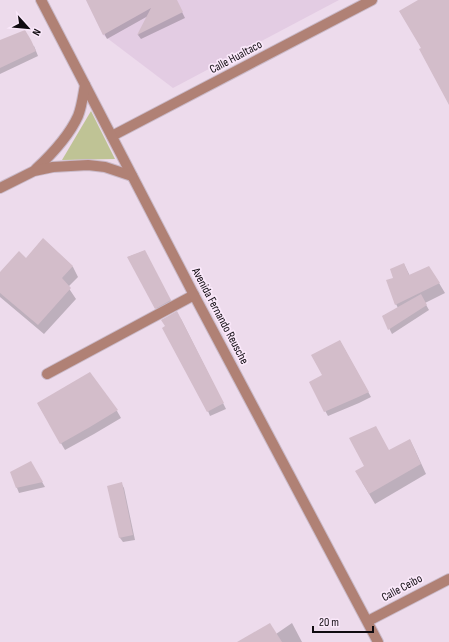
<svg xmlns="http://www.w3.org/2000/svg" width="449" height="642" viewBox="0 0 449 642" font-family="'Sofia Sans Condensed',sans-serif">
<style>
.built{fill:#e3cce3}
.green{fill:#bfc395}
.shadow{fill:#0003}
.building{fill:#d3bdca}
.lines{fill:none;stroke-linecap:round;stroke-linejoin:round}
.service-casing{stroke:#cabac9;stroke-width:12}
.minor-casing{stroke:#cabac9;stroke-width:12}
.tertiary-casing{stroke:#cabac9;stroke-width:12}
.service{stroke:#b08175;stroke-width:10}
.minor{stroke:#b08175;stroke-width:10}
.tertiary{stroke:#b08175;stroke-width:10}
.labels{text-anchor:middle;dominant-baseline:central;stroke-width:3.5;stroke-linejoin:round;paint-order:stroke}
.street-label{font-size:12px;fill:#100b10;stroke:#fae8fa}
</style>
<rect width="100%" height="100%" fill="#eddbec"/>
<polygon class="built" points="86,0 339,0 173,88 103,35"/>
<polygon class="green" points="91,111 115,159 62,160"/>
<g class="shadow">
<polygon points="87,0 176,0 185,18 141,39 138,35 148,16 107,39"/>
<polygon points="0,42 34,46 38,56 0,74"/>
<polygon points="43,239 73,267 78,277 68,287 76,299 44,334 0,297 0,274 26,259"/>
<polygon points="144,251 173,305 159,313 128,257"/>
<polygon points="404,264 410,276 439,283 445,293 425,303 429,310 392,334 383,316 398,308 396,304 394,278"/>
<polygon points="180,317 226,409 210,416 208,411"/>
<polygon points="340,341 371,397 359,403 328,416 310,383 324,375"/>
<polygon points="38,404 117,411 121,418 94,434 65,450"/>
<polygon points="410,440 415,450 426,474 375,504 362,482"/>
<polygon points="31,463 45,487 19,493 17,488 12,473"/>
<polygon points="121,483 124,488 135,540 123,542 120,538"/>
<polygon points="292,623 302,642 261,642 276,634"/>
</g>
<g class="building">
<polygon points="86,0 177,0 183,12 137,35 151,8 103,35"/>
<polygon points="418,0 449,0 449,105 419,49 421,48 399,11"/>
<polygon points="25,30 31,40 36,51 0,68 0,40"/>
<polygon points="43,238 73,266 62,278 71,288 38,325 0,293 0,272 19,251 26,258"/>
<polygon points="145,250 171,300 155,309 127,257"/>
<polygon points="404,263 409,275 429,266 440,283 395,305 386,280 393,278 390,269"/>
<polygon points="421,294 427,305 388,330 382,316"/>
<polygon points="177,311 224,403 207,412 162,328 165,326 161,320"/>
<polygon points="340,340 369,392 356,398 324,412 309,382 322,375 311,355"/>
<polygon points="90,372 118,410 90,427 60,444 37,403"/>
<polygon points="376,426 389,450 410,439 421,464 369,494 355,471 364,466 349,438"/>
<polygon points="31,461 43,482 16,488 10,472"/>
<polygon points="122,482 133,535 119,538 107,486"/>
<polygon points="270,623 282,642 237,642"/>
</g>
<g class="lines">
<g class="service-casing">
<polyline id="service" points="47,374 194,295"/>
</g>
<g class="minor-casing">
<g id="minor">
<polyline points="112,136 372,0"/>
<polyline points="368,621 449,579"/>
</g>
</g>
<g class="tertiary-casing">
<g id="tertiary">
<polyline points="41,0 194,295 378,642"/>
<path d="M36,169C52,154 69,136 78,116C82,106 83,95 85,85"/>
<polyline points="0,188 34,171 53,167 88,165 105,167 132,176"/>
</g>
</g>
<use href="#service" class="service"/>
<use href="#minor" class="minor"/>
<use href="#tertiary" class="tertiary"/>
</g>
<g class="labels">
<g class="street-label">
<text transform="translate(236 57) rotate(-28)">Calle Hualtaco</text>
<text transform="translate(220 316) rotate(62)">Avenida Fernando Reusche</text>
<text transform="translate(402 588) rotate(-28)">Calle Ceibo</text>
</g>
</g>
<g transform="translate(28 28) rotate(117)" stroke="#fae8fa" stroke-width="3" paint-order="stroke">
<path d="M0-3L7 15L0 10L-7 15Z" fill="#100b10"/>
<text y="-6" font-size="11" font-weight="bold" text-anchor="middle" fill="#100b10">N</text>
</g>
<path d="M313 626v6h60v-6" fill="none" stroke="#100b10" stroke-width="2"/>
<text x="319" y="626" font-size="12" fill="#100b10" stroke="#fae8fa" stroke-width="3" paint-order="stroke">20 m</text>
</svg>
